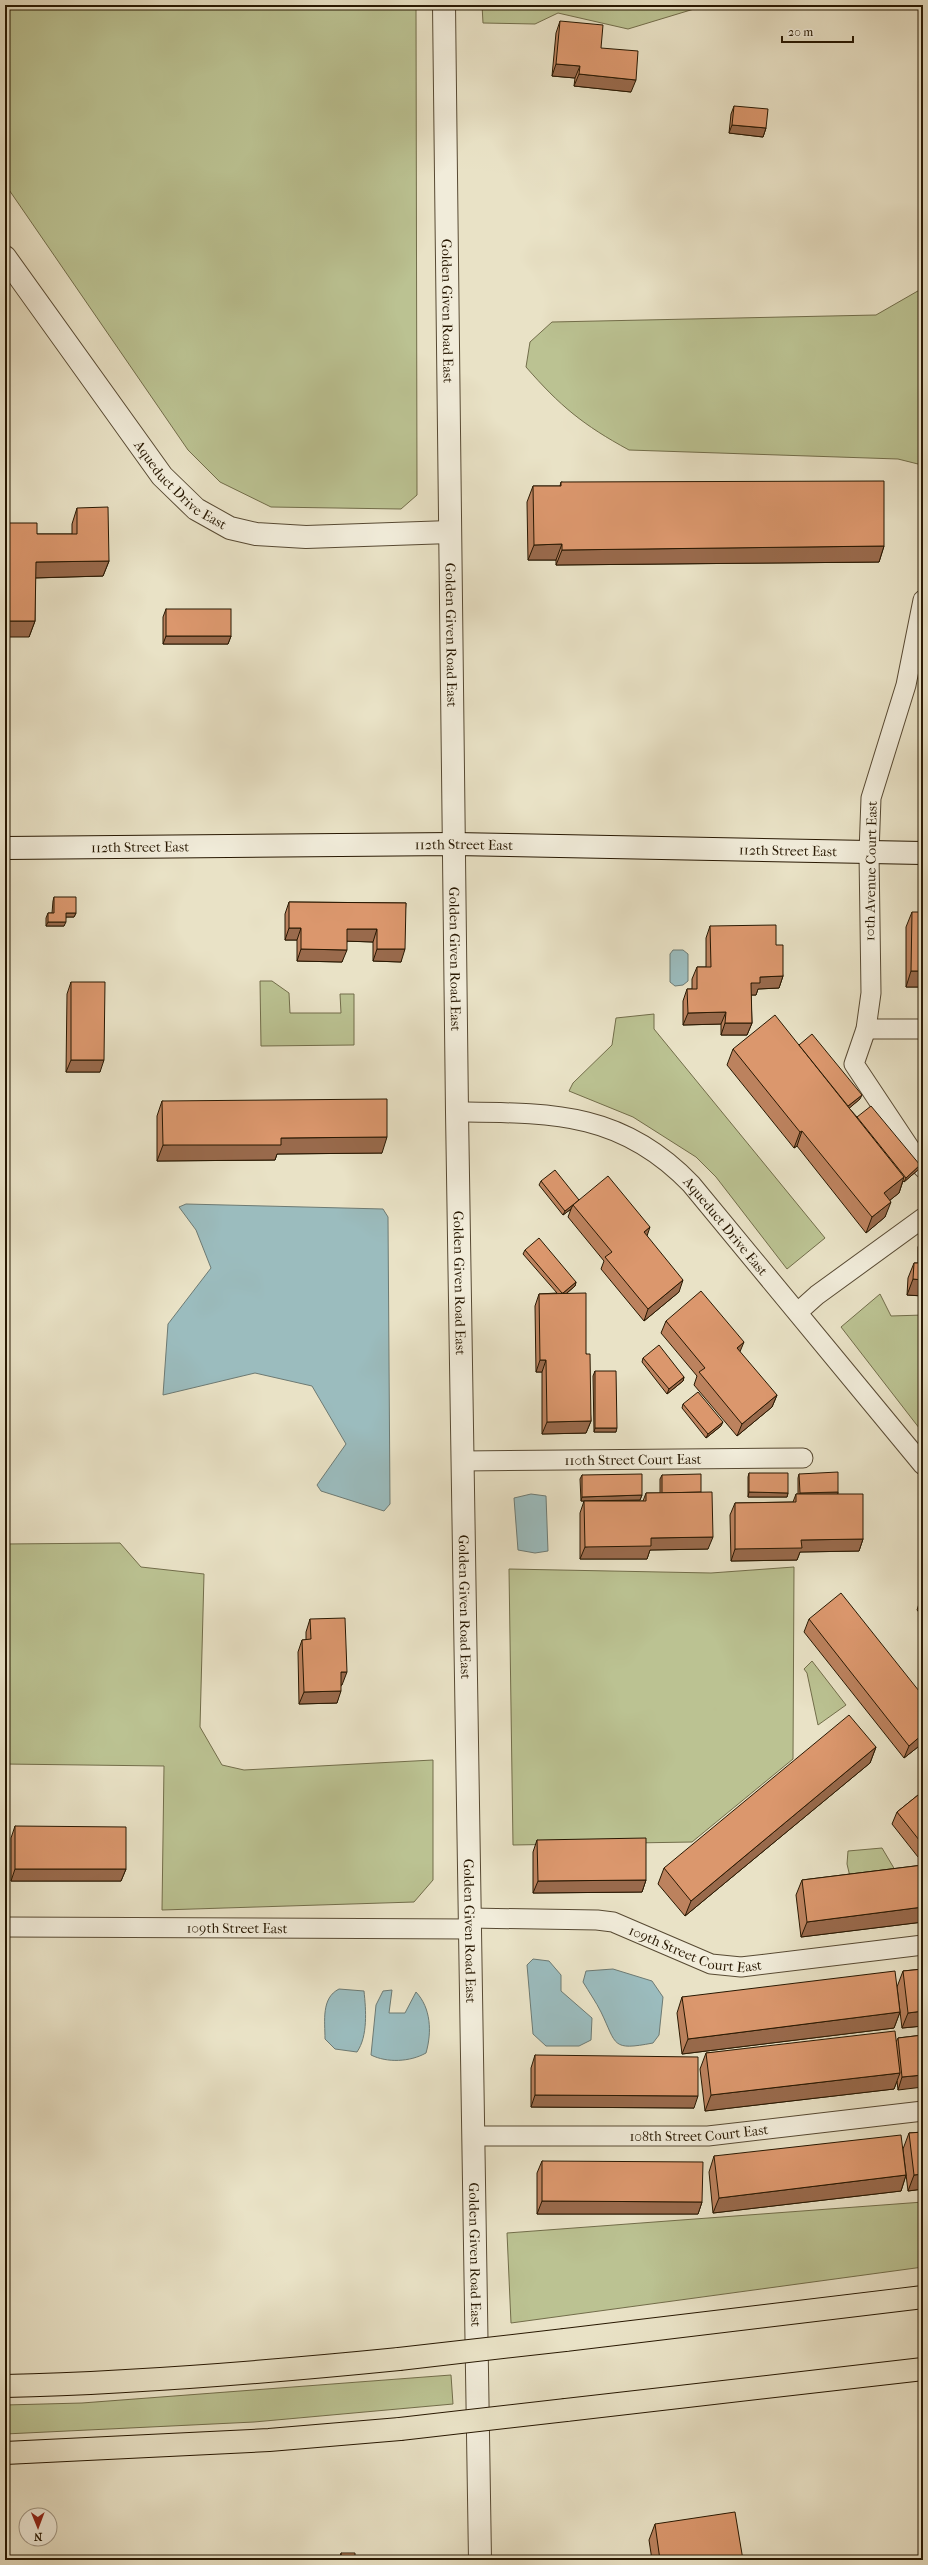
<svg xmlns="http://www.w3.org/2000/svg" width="928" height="2565" viewBox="0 0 928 2565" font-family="'IM FELL French Canon',serif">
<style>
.green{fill:#bbc292;stroke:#726d4a}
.water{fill:#9bbcbe;stroke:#6d7a73}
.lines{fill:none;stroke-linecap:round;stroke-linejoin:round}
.minor-casing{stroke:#584a33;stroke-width:21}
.tertiary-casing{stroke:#584a33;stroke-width:24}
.secondary-casing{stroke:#281802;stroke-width:24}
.motorway-casing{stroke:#281802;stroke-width:24}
.minor{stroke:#f1ecda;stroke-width:19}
.tertiary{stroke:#f1ecda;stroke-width:22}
.secondary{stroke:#f1ecda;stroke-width:22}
.motorway{stroke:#e9e2c6;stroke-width:22}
.motorway-bridge-casing{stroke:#281802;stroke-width:24;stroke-linecap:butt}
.motorway-bridge{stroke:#e9e2c6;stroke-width:22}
.wall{fill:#bc825e;stroke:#281802}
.shaded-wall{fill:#996a4c;stroke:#281802}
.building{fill:#db976d;stroke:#281802}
.labels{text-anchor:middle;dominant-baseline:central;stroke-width:3.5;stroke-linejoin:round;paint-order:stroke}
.street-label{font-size:14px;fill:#281802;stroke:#f1ecda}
</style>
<rect width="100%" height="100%" fill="#e9e2c6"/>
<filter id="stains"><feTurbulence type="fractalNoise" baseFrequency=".005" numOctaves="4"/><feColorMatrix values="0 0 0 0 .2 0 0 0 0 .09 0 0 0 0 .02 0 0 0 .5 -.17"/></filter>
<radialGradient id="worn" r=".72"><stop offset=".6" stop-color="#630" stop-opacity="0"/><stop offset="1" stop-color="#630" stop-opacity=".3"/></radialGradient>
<g class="green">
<polygon points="5,5 416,5 417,495 401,509 271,507 220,482 188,450 5,184"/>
<polygon points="482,5 696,5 694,9 628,29 558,13 535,24 483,23"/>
<path d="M923,288L922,465L898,459L629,450C583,425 560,406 526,367L530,342L552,322L876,315Z"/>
<polygon points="260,981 272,981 289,993 290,1013 341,1013 340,994 354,994 354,1045 261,1046"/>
<polygon points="654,1014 654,1029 825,1238 787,1269 716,1177 696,1157 633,1117 569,1091 573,1083 612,1045 616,1018"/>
<polygon points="880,1294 891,1316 923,1315 923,1433 841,1327"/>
<polygon points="120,1543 141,1567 204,1574 200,1727 222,1765 244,1770 433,1760 433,1880 414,1902 162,1910 164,1766 5,1764 5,1544"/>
<polygon points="794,1567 793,1759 692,1842 513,1845 509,1569 711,1573"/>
<polygon points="812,1661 846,1705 818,1725 807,1673 804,1669"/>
<polygon points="882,1848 898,1875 851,1881 847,1864 848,1851"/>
<polygon points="923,2202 923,2267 511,2323 507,2233"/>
<polygon points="451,2375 453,2404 254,2422 5,2434 5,2405 82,2403"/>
</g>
<g class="water">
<polygon points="673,950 683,950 688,954 688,981 683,985 675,986 670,982 670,954"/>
<polygon points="186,1204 383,1209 388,1217 390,1504 384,1511 321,1491 317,1485 346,1444 312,1386 255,1373 163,1395 168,1324 211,1268 196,1230 179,1207"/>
<polygon points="531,1494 546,1496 548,1551 535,1553 518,1550 514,1498"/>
<polygon points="533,1959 549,1961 561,1975 561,1991 592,2018 591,2040 579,2046 546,2046 533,2034 527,1965"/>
<path d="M613,1969L652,1981L663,1997L659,2035L653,2043C611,2051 617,2045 601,2012C596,2002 589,1992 583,1982L586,1971Z"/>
<path d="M339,1989L364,1991C366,2010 368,2036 357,2052L335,2049L325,2039C325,2021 321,1998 339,1989Z"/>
<path d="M392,1990L389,2013H405L416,1992C431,2008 432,2032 426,2053C410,2062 387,2063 371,2055L376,2005L383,1991Z"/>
</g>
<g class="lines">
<g class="minor-casing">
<g id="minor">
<polyline points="923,600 906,685 871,798 869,853 871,993 866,1029 854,1064 923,1168"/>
<polyline points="866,1029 923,1029"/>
<path id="s1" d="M457,1112C551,1113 621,1111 691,1184L923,1465"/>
<polyline points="798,1312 817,1295 923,1218"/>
<path id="s2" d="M462,1461L803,1458"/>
<path id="s3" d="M470,1918L597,1920L613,1922L711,1964L741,1967L923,1945"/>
<path id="s4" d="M5,1927L470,1929"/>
<path id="s5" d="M473,2136H708L923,2111"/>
</g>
</g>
<g class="tertiary-casing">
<g id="tertiary">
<path id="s6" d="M444,5L457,1112L480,2560"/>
<path id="s7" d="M5,257L162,476L196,509L230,528L256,534L306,537L450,532"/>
</g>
</g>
<g class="secondary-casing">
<g id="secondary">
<path id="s8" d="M5,848L454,844L923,853"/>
</g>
</g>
<g class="motorway-casing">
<g id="motorway">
<polyline points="565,2340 923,2297"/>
<path d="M5,2386C137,2383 268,2372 399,2359"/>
<polyline points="566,2410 923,2369"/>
<polyline points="5,2453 269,2440 400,2429"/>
</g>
</g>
<use href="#minor" class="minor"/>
<use href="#tertiary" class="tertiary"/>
<use href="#secondary" class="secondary"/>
<use href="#motorway" class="motorway"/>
<g class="motorway-bridge-casing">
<g id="motorway-bridge">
<polyline points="399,2359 565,2340"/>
<polyline points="400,2429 566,2410"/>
</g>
</g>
<use href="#motorway-bridge" class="motorway-bridge"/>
</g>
<g class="wall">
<polygon points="560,21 631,92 574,86 575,78 552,76 556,33"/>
<polygon points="734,106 766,128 763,137 729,133 731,114"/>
<polygon points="561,482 884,546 879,562 556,565 556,560 528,560 527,502 533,486 560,486"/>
<polygon points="77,508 109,561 103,576 35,578 35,621 29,637 37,534 72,534 72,524"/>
<polygon points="166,609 231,636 228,644 163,644 163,617"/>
<polygon points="54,897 76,913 74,917 66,917 64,926 46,926 46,918 48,913 52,913 53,901"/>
<polygon points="289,902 406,903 401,962 373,961 373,942 347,941 342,962 297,961 297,940 285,940 285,914"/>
<polygon points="912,912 923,987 906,987 906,927"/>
<polygon points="710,926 776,945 783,976 779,988 758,989 756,995 751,995 752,1023 747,1035 721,1035 721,1024 683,1025 683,1001 687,989 692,989 692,979 697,967 706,967 706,938"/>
<polygon points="71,982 100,1072 66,1072 67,994"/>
<polygon points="733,1049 860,1099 849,1108 857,1117 919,1169 904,1182 903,1181 899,1193 890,1200 885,1217 866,1233 797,1146 794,1148 727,1065"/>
<polygon points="162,1101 382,1153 277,1154 275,1160 157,1161 157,1116"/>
<polygon points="541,1181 579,1200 647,1236 679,1292 644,1321 601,1269 604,1261 568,1217 571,1209 563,1215 539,1185"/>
<polygon points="923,1235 923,1296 907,1295 908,1278 914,1263 918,1263 918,1247"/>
<polygon points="525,1250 576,1282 575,1286 567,1293 586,1354 591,1421 586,1433 542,1434 542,1372 536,1372 535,1306 539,1294 557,1293 523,1254"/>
<polygon points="666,1321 777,1395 772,1407 737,1436 694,1385 697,1376 661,1333"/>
<polygon points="643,1358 684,1377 683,1381 667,1394 642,1362"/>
<polygon points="595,1371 616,1432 594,1432 593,1376"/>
<polygon points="683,1404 721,1426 706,1438 682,1408"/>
<polygon points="749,1473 788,1493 787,1497 748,1497 748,1477"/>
<polygon points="799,1474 838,1492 838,1494 863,1539 859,1551 800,1552 797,1560 731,1561 730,1515 735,1503 793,1502 796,1494 798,1494 798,1478"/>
<polygon points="582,1475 642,1495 640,1500 581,1501 580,1479"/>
<polygon points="662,1475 701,1492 708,1549 650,1550 647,1559 580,1559 580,1513 584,1501 643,1501 646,1493 660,1493 660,1479"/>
<polygon points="922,1594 923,1594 923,1617 917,1610"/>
<polygon points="310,1619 342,1685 341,1685 337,1703 299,1704 298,1652 302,1640 306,1640 306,1632"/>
<polygon points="809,1619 923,1696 923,1743 904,1758 804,1632"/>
<polygon points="876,1747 870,1763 685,1916 658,1884 664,1868"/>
<polygon points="923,1791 923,1853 918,1857 892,1824 897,1812"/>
<polygon points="15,1826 126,1869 121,1881 11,1881 11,1838"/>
<polygon points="537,1840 646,1880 642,1892 533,1893 533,1852"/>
<polygon points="923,1865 923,1922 801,1937 796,1895 802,1880"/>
<polygon points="923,1969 923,2026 902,2028 897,1987 903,1971"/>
<polygon points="682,1997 900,2012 894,2028 682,2054 677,2013"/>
<polygon points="923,2035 898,2090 897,2081 894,2089 705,2111 700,2069 706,2053 896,2042 898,2038"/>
<polygon points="535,2055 694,2108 531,2107 531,2068"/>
<polygon points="923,2132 923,2189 908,2191 903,2149 909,2133"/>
<polygon points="714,2156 906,2175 901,2191 713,2213 709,2172"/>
<polygon points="542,2161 702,2202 698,2214 537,2214 537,2173"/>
<polygon points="655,2524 743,2560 652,2560 649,2540"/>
<polygon points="341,2553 355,2560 339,2560"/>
</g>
<g class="shaded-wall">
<polygon points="556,64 580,66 575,78 552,76"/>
<polygon points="579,74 636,80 631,92 574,86"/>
<polygon points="732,125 766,128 763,137 729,133"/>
<polygon points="562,544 556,560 528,560 534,545"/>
<polygon points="884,546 879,562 556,565 562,550"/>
<polygon points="109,561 103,576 30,578 36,562"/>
<polygon points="5,621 35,621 29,637 5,637"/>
<polygon points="166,636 231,636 228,644 163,644"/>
<polygon points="66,913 76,913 74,917 64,917"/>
<polygon points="48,922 66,922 64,926 46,926"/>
<polygon points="289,928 301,928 297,940 285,940"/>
<polygon points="347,929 377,929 373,942 342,941"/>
<polygon points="301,949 347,950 342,962 297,961"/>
<polygon points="377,949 405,949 401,962 373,961"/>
<polygon points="911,971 923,971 923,987 906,987"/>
<polygon points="783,976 779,988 758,989 756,995 747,995 751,983 760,977"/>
<polygon points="726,1012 721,1024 683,1025 688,1013"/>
<polygon points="725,1023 752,1023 747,1035 721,1035"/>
<polygon points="71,1060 104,1060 100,1072 66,1072"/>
<polygon points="862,1095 860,1099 846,1111 847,1107"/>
<polygon points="802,1131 797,1146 794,1148 800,1132"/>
<polygon points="387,1137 382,1153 277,1154 275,1160 157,1161 163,1145 281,1138"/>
<polygon points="920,1165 919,1169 904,1182 906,1178"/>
<polygon points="904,1177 899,1193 879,1209 884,1193"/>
<polygon points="579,1200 573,1205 571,1209 563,1215 565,1211"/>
<polygon points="891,1202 885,1217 866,1233 872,1217"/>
<polygon points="650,1227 646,1239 644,1232"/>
<polygon points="913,1279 923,1280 923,1296 907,1295"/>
<polygon points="683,1280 679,1292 644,1321 648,1309"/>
<polygon points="576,1282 575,1286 561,1298 562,1294"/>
<polygon points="744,1342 739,1354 737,1348"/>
<polygon points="540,1360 546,1360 542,1372 536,1372"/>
<polygon points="684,1377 683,1381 667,1394 669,1389"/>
<polygon points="777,1395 772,1407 737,1436 742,1424"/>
<polygon points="591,1421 586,1433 542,1434 547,1422"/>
<polygon points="723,1422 721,1426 706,1438 708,1434"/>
<polygon points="595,1428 617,1428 616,1432 594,1432"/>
<polygon points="749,1492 788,1493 787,1497 748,1497"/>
<polygon points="838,1492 837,1496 798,1497 800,1493"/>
<polygon points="642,1495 640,1500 581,1501 582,1497"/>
<polygon points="713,1537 708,1549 650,1550 647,1559 580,1559 585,1547 651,1538"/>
<polygon points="863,1539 859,1551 800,1552 797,1560 731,1561 735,1549 801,1540"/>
<polygon points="341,1672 347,1672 342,1685 336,1685"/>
<polygon points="341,1691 337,1703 299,1704 304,1692"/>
<polygon points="923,1734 923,1743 904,1758 909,1746"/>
<polygon points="876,1747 870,1763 685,1916 691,1901"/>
<polygon points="923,1844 923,1853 918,1857"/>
<polygon points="15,1869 126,1869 121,1881 11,1881"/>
<polygon points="646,1880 642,1892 533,1893 538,1881"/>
<polygon points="923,1907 923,1922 801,1937 807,1922"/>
<polygon points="923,2011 923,2026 902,2028 908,2013"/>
<polygon points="900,2012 894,2028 682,2054 688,2039"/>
<polygon points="900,2073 894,2089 705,2111 711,2095"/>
<polygon points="923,2075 923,2087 898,2090 902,2077"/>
<polygon points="535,2095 698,2096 694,2108 531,2107"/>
<polygon points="923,2174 923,2189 908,2191 914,2175"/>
<polygon points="906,2175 901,2191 713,2213 719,2198"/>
<polygon points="542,2201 702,2202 698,2214 537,2214"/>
</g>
<g class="building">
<polygon points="560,21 603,25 601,48 638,51 636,80 579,74 580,66 556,64"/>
<polygon points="734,106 768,109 766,128 732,125"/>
<polygon points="884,481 884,546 562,550 562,544 534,545 533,486 561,486 561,482"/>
<polygon points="108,507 109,561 36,562 35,621 5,621 5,523 37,523 37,534 77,534 77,508"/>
<rect x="166" y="609" width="65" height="27"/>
<polygon points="54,897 76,897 76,913 66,913 66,922 48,922 48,913 54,913"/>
<polygon points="289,902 406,903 405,949 377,949 377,929 347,929 347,950 301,949 301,928 289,928"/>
<polygon points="912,912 923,912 923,971 911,971"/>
<polygon points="776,925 776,945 783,945 783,976 760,977 760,983 751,983 752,1023 725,1023 726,1012 688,1013 687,989 697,989 697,967 711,967 710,926"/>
<polygon points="71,982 105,982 104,1060 71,1060"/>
<polygon points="775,1015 904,1177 884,1193 891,1202 872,1217 802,1131 800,1132 733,1049"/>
<polygon points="812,1034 862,1095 848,1106 799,1045"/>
<polygon points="387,1099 387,1137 281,1138 281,1145 163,1145 162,1101"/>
<polygon points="871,1106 920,1165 906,1178 857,1117"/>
<polygon points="555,1170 579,1200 565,1211 541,1181"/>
<polygon points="608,1176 650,1227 644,1232 683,1280 648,1309 605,1257 612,1252 573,1205"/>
<polygon points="539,1238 576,1282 563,1293 562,1293 525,1250"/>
<polygon points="923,1251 923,1280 913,1279 914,1263 922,1263"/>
<polygon points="701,1291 744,1342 737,1348 777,1395 742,1424 699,1372 705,1368 666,1321"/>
<polygon points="586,1293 586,1354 590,1354 591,1421 547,1422 546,1360 540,1360 539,1294"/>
<polygon points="659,1345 684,1377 669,1389 643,1358"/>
<polygon points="595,1371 616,1371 617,1428 595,1428"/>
<polygon points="698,1392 723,1422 708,1434 683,1404"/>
<polygon points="838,1472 838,1492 800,1493 799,1474"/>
<polygon points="749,1473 788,1473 788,1493 749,1492"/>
<polygon points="642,1474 642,1495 582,1497 582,1475"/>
<polygon points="701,1474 701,1492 662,1493 662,1475"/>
<polygon points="712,1492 713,1537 651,1538 651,1546 585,1547 584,1501 646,1501 646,1493"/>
<polygon points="796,1494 863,1494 863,1539 801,1540 802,1548 735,1549 735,1503 796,1502"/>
<polygon points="841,1593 923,1696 923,1734 909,1746 809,1619"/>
<polygon points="345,1618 347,1672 341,1672 341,1691 304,1692 302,1640 311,1639 310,1619"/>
<polygon points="849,1715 876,1747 691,1901 664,1868"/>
<polygon points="923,1791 923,1845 897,1812"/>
<polygon points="15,1826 126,1827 126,1869 15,1869"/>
<polygon points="646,1838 646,1880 538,1881 537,1840"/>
<polygon points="923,1865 923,1907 807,1922 802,1880"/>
<polygon points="923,1969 923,2011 908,2013 903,1971"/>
<polygon points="895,1971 900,2012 688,2039 682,1997"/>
<polygon points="895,2031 900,2073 711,2095 706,2053"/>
<polygon points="923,2035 923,2075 902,2077 898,2038"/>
<polygon points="535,2055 698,2057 698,2096 535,2095"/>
<polygon points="923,2132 923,2174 914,2175 909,2133"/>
<polygon points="901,2135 906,2175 719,2198 714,2156"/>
<polygon points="542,2161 703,2162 702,2202 542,2201"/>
<polygon points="735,2512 743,2560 660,2560 655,2524"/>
<polygon points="341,2553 355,2553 355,2560 342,2560"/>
</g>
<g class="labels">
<g class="street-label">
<text stroke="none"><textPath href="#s6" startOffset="306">Golden Given Road East</textPath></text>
<text stroke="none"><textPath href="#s7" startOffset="289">Aqueduct Drive East</textPath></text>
<text stroke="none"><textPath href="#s6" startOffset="630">Golden Given Road East</textPath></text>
<text stroke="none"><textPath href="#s8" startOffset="459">112th Street East</textPath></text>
<text stroke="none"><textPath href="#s8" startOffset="135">112th Street East</textPath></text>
<text stroke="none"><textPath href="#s8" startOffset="783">112th Street East</textPath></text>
<text transform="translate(871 871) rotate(-89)">10th Avenue Court East</text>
<text stroke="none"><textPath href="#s6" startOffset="954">Golden Given Road East</textPath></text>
<text stroke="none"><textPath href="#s1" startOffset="308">Aqueduct Drive East</textPath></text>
<text stroke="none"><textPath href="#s6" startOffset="1278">Golden Given Road East</textPath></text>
<text stroke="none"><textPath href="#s2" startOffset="171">110th Street Court East</textPath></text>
<text stroke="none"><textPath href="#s6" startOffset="1602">Golden Given Road East</textPath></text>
<text stroke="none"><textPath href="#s4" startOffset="232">109th Street East</textPath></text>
<text stroke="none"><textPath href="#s6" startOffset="1926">Golden Given Road East</textPath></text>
<text stroke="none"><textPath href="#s3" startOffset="231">109th Street Court East</textPath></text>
<text stroke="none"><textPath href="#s5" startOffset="226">108th Street Court East</textPath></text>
<text stroke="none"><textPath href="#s6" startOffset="2250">Golden Given Road East</textPath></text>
</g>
</g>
<rect width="928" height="2565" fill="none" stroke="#e9e2c6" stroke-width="20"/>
<rect x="6" y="6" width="916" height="2553" fill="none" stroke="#281802" stroke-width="2"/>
<rect x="10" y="10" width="908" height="2545" fill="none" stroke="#281802"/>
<g transform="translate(38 2527) rotate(179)"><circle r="19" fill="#f1ecda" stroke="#a19784"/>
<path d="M0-3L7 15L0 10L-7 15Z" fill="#8f2418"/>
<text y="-6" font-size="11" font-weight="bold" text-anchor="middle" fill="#281802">N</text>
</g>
<path d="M782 36v6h71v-6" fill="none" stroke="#281802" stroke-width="2"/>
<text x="788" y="36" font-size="12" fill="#281802" stroke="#f1ecda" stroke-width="3" paint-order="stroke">20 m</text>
<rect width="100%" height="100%" filter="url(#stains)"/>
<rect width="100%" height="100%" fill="url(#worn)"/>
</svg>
